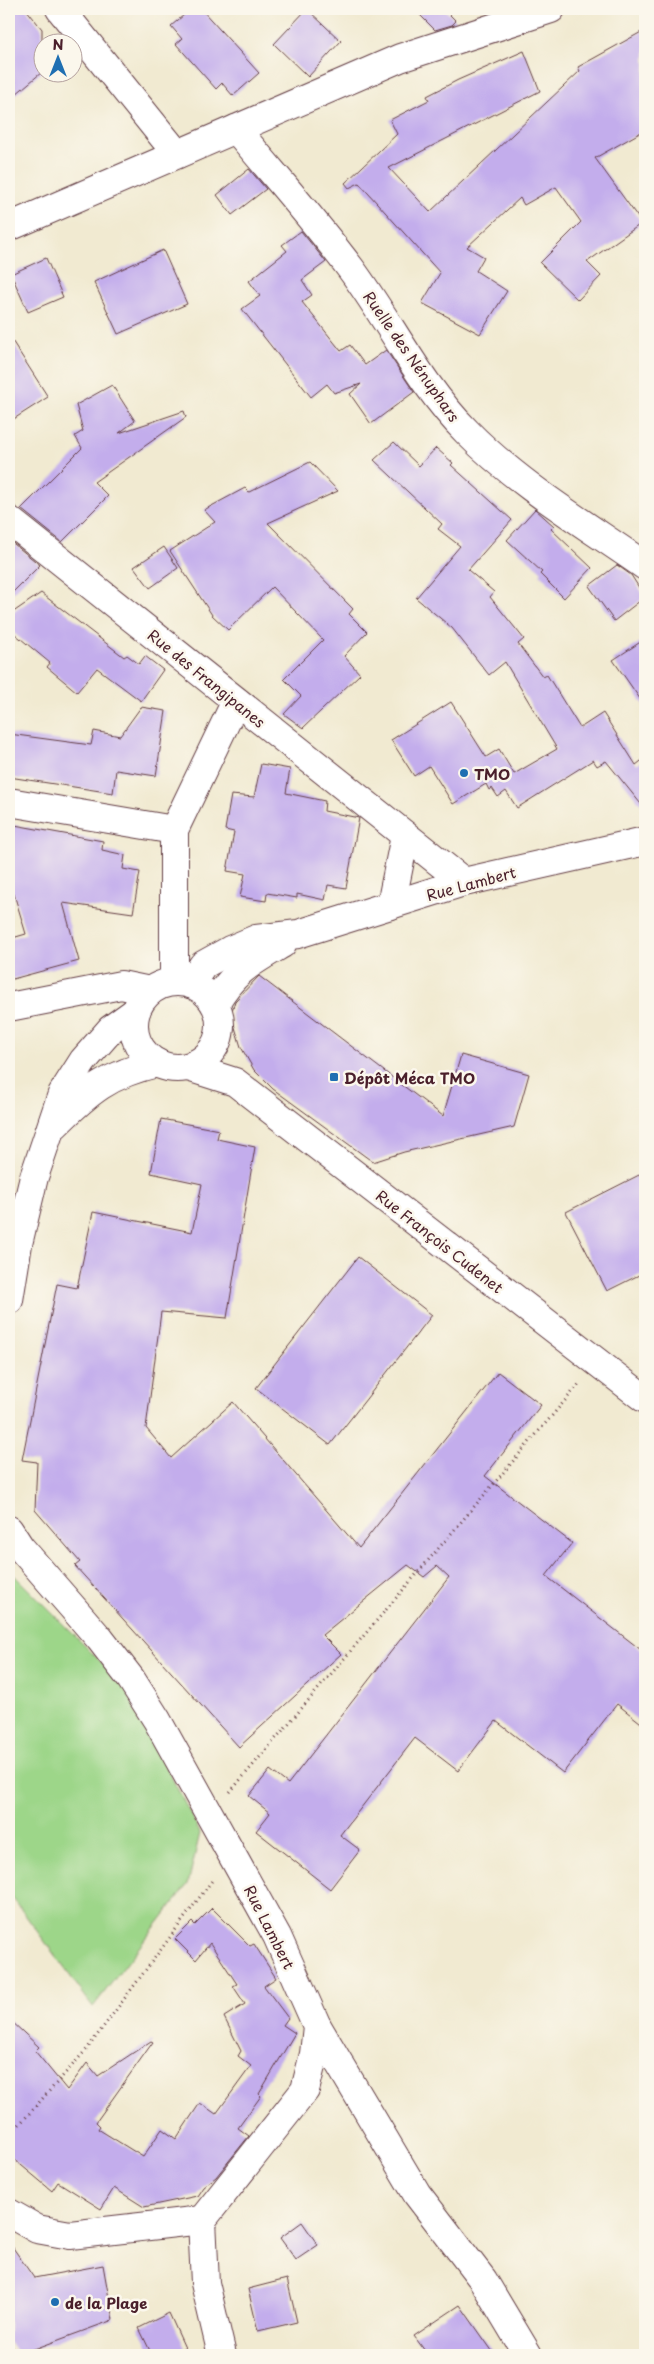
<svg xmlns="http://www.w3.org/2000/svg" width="654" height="2364" viewBox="0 0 654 2364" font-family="'Playpen Sans',sans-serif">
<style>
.green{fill:#9dd689;stroke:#747a5a}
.building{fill:#c3adec}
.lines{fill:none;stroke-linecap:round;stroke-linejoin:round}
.minor-casing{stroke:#633d44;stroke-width:30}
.path{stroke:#633d44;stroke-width:3;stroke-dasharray:1 4;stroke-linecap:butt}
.minor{stroke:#fff;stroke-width:28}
.poi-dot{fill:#1f6fb2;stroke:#fbf7ec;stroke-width:2}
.labels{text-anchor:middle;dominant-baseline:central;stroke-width:5;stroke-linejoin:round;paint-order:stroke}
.street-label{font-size:15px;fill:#4a1f2b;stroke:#fbf7ec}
.poi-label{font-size:15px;font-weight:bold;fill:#4a1f2b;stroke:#fbf7ec;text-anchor:start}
</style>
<rect width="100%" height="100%" fill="#fbf7ec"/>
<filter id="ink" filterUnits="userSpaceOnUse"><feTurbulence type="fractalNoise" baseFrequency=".02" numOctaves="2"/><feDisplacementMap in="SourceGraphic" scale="10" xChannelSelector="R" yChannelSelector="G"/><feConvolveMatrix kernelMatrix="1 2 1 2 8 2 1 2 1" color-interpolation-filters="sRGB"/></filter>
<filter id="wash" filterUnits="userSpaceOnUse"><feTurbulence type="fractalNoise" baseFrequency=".0096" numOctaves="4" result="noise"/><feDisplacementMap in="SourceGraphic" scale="20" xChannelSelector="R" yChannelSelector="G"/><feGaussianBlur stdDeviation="1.12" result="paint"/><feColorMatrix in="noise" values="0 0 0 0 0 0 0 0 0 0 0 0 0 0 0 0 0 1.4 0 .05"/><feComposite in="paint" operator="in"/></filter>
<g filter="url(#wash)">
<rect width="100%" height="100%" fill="#f1ead1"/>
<polygon class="green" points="9,1570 125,1686 200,1833 188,1884 93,2007 9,1893"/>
<g id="blocks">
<g class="building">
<polygon points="9,9 26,9 42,29 42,72 9,100"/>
<polygon points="191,9 201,9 259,73 233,96 222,83 216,89 176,44 182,39 171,26"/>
<polygon points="307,9 341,41 308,77 274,44"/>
<polygon points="414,9 444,9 456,21 452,25 435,30"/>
<polygon points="645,30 645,130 595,158 642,223 587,262 601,276 578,300 540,263 581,222 556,187 524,205 520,198 467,247 484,257 476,271 507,291 480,334 422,303 440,273 359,183 349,188 345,183 397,134 390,120 429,100 427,96 458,80 524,51 540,91 389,168 430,212 580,71 578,67"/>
<polygon points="249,169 266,189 232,215 217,195"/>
<polygon points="301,231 326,262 302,280 312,295 302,302 341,351 350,345 365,365 386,350 414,392 371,424 350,394 361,384 334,393 327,384 311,397 242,309 260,296 249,281 287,251 282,245"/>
<polygon points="163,250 187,304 118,334 94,282"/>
<polygon points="46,258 63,297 28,312 11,274"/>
<polygon points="9,336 48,397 9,422"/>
<polygon points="112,385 135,421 119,433 184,411 186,417 94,482 108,496 62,542 21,509 82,448 75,436 83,431 76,405"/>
<polygon points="394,442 419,466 436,448 453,463 451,465 512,520 468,570 494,592 490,597 524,639 518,644 543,677 547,675 580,728 603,713 636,765 645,758 645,809 606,761 597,766 593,760 517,808 506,791 498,797 492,788 489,790 486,784 453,804 429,766 414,776 391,740 451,702 486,757 499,749 514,774 557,749 505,662 489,675 452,628 416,598 460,546 438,529 442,524 374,460"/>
<polygon points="310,462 338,491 268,523 353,609 349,614 367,632 344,656 360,674 303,728 284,714 301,696 284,679 323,640 272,587 228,630 212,615 170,551 215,522 204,510 245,488 249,492"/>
<polygon points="535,509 554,526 551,529 592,568 564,598 540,574 542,572 507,540"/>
<polygon points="9,540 40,565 9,596"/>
<polygon points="164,547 178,568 150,588 134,567"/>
<polygon points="617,565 631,575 645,597 614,621 589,586"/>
<polygon points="41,593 124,657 127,655 139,664 145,656 163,670 141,701 97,668 77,692 47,667 50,663 9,629 9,615"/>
<polygon points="645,639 645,706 613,660"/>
<polygon points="141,707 166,711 156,776 116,770 113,793 9,777 9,734 91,745 94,731 120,736"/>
<polygon points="261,764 290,769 286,793 325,801 324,811 359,818 346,888 328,885 325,900 297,894 297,898 267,893 266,901 240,897 245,874 227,871 234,832 225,830 231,795 254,797"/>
<polygon points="9,824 103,841 102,850 125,855 123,869 140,872 133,913 63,903 79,961 9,980 9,939 26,934 14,894 9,893"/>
<polygon points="259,976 443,1116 461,1055 529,1074 514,1127 404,1152 373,1162 273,1089 254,1070 241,1047 231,1014 235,1001"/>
<polygon points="161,1119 219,1130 217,1139 255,1147 227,1318 161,1312 146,1428 171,1458 233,1402 359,1548 498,1372 541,1405 485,1476 572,1543 546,1576 645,1653 645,1726 617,1704 563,1773 496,1721 458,1771 415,1738 340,1835 360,1850 330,1889 256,1831 270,1813 249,1796 270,1770 288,1784 449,1577 437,1566 424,1577 408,1565 322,1635 341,1654 239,1747 75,1566 80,1562 35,1510 37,1462 22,1460 57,1284 77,1288 93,1212 192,1232 202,1184 151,1173"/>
<polygon points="645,1172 645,1272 607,1291 566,1212"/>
<polygon points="358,1257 432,1315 330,1445 256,1388"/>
<polygon points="212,1908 250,1946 254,1944 276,1978 264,1986 288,2018 283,2025 295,2033 259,2094 261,2096 238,2128 249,2136 216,2177 203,2187 197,2196 144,2207 114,2188 101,2209 58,2182 52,2191 9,2155 9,2019 39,2047 35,2051 67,2090 87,2063 98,2076 151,2041 153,2042 96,2122 100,2126 98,2129 143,2157 162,2129 176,2139 200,2103 216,2114 251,2066 238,2056 241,2051 224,2017 245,2004 233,1986 237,1984 210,1943 196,1960 175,1939 192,1922 195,1925"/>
<polygon points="302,2222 318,2245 296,2260 280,2238"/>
<polygon points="9,2242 34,2278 103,2265 113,2320 18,2355 9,2342"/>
<polygon points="287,2279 297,2322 258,2331 248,2289"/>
<polygon points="460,2305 495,2355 428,2355 414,2336"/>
<polygon points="169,2313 185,2348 169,2355 152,2355 139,2328"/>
</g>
</g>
</g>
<g filter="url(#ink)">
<use href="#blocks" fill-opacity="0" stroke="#633d44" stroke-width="1"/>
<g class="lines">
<g class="minor-casing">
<g id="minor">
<polyline points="60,9 177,154"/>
<path d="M236,129C274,175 315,221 351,269C391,323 420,385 467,432C519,485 585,524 645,566"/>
<polyline points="9,227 400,58 551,9"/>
<polyline points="9,520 464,882"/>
<polyline points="9,802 174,830"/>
<polyline points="391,905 405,836"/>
<circle cx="177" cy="1025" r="43"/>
<polyline points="174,982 174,830 236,701"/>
<polyline points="191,984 203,965 230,950 256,939 298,934 464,882 645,841"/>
<path d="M215,1003C235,970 250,963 282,944"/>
<polyline points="9,1007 121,985 150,991"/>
<polyline points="188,1067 235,1082 645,1399"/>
<path d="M55,1125C89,1091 109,1074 157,1063"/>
<polyline points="9,1300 18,1244 34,1177 62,1094 83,1061 111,1029 136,1011"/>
<polyline points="9,1530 20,1547 100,1639 131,1679 157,1720 277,1936 317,2026 314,2054 305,2090 202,2220 205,2283 222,2355"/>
<polyline points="317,2026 417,2194 483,2280 528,2355"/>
<polyline points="9,2213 37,2229 70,2235 202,2220"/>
</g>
</g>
<g class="path">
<polyline points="230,1792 580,1383"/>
<polyline points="9,2136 87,2049 214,1878"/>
</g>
<use href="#minor" class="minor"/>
</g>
</g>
<g class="poi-dot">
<circle cx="464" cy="773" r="5"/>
<rect x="329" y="1072" width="10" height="10" rx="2.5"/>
<circle cx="55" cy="2302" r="5"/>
</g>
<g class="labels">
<g class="street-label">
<text transform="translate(412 356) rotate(55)">Ruelle des Nénuphars</text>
<text transform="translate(207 678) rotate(39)">Rue des Frangipanes</text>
<text transform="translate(471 883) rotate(-15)">Rue Lambert</text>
<text transform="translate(440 1241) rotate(38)">Rue François Cudenet</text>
<text transform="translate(270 1927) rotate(63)">Rue Lambert</text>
</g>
<g class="poi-label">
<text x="474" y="773">TMO</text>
<text x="344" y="1077">Dépôt Méca TMO</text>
<text x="65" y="2302">de la Plage</text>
</g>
</g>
<rect width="654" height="2364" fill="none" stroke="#fbf7ec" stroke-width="30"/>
<g transform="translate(58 58)"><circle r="24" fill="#fbf7ec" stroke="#b4a19f"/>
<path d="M0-4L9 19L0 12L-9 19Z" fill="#1f6fb2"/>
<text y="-8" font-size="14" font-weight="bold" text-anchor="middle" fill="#4a1f2b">N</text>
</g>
</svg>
